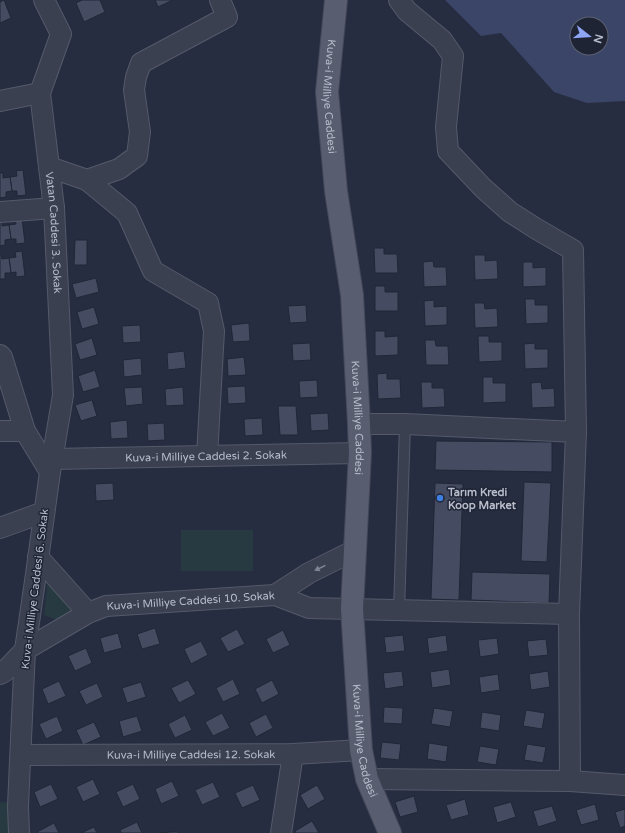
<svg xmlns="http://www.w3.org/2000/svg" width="625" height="833" viewBox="0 0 625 833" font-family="'Varela Round',sans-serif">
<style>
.green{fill:#283a41}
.water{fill:#3a4567;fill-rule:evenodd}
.building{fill:#454c62;stroke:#212637}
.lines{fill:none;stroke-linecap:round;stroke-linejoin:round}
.service-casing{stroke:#555a6a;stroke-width:12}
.minor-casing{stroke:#555a6a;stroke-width:22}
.primary-casing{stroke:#444859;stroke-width:24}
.service{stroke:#3a4050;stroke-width:10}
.minor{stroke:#3a4050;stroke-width:20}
.primary{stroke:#585e70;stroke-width:22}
.oneway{fill:#7f8493}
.shop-dot{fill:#3f7fe0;stroke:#1f2435;stroke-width:1.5}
.labels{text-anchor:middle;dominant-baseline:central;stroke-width:3;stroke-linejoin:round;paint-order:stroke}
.street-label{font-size:11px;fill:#b7bbca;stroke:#1f2435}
.poi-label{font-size:11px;font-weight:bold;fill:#b7bbca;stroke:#1f2435;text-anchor:start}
</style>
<rect width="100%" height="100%" fill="#262d40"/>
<g class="green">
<rect x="181" y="530" width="72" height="41"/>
<polygon points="48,579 77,608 60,621 44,615"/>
<polygon points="0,802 14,803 12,833 0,833"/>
</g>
<path class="water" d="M445,0H625V101L587,103L554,92L501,33L481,36ZM577,24H601V48H577Z"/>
<g class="building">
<polygon points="4,0 11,18 0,23 0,2"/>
<polygon points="82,0 100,0 105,12 84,22 76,3"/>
<polygon points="155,0 173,0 158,7"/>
<polygon points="23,170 26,195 17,196 17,191 12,191 10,177 17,176 16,171"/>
<polygon points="0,173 3,173 3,178 10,177 12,191 6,192 6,197 0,198"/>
<polygon points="22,218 25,243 16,244 16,239 11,239 9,225 16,224 15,219"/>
<polygon points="0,221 2,221 2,226 9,225 11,239 5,240 5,245 0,246"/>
<polygon points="75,240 87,240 87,265 74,265"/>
<polygon points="374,248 384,248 384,254 397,254 398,273 375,273"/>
<polygon points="22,251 25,276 16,277 16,272 11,273 9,258 16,257 15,252"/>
<polygon points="0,254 1,254 2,259 9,258 11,273 5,273 5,279 0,279"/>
<polygon points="474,255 485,255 485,261 497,260 498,279 475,280"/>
<polygon points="433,261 434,267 446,267 447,286 424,287 423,262"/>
<polygon points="523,262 533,262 533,268 546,267 546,286 523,287"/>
<polygon points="96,278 99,292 76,298 72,284"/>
<polygon points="375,286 385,286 385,292 398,292 398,311 375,311"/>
<polygon points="525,299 535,299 535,305 548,305 548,323 526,324"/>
<polygon points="434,300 434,307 447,306 447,325 425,326 424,301"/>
<polygon points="474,303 484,303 485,309 497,308 498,327 475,328"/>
<polygon points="306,305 307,322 290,323 288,306"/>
<polygon points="94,307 99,324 82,329 77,312"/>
<polygon points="249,323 250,341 233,342 231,325"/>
<polygon points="140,325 141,342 123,343 122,326"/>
<polygon points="375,331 385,331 385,337 398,336 398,355 375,356"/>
<polygon points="478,336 489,336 489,342 502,342 502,361 479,362"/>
<polygon points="92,338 97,355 80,360 75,344"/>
<polygon points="425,340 435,340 436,346 448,346 449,365 426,365"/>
<polygon points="310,343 311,360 293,361 292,344"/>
<polygon points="535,343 535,349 548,349 548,368 525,369 524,344"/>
<polygon points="184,351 186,368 168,370 167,353"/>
<polygon points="244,357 246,375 228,376 227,359"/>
<polygon points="141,358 142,375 124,377 123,360"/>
<polygon points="95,370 100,387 83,392 78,376"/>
<polygon points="387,373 387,379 400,379 401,398 378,399 377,374"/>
<polygon points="483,377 493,377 493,383 506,383 506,402 483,403"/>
<polygon points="317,380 318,397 300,398 299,381"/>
<polygon points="421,382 432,382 432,388 444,388 445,407 422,408"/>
<polygon points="541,382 542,389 554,388 555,407 532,408 531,383"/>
<polygon points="245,386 246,403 228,404 227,387"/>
<polygon points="142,387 143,404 126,406 124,388"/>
<polygon points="183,387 184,405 166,406 165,389"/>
<polygon points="92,400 97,416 81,421 75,405"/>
<polygon points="278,406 296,406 298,435 280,435"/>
<polygon points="328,413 329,430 311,431 310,414"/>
<polygon points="262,418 263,435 245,436 244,419"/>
<polygon points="127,420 128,438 111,439 110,422"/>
<polygon points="164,423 165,440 148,441 147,424"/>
<polygon points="436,441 552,442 552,472 435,470"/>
<polygon points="524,482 551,483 547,562 521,561"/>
<polygon points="113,483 114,500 96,501 95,484"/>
<polygon points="435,483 463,484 459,600 431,599"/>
<polygon points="472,572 550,574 549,603 471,600"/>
<polygon points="155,628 160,644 142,649 137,634"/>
<polygon points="237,629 245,644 228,652 220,638"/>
<polygon points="283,630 290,645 273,653 266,639"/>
<polygon points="118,633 122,648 104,653 100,638"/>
<polygon points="403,635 405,651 386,653 384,637"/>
<polygon points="446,635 448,651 429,654 427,638"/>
<polygon points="497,638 499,654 480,657 478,640"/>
<polygon points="546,639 548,655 529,657 527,641"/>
<polygon points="201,641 208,655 191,664 184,649"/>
<polygon points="86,648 92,663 75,671 68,656"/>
<polygon points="449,669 451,685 432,688 430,672"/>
<polygon points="402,671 404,686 385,689 383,673"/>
<polygon points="548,671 550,687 531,690 529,674"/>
<polygon points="498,674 500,690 481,693 479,677"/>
<polygon points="233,679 240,694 223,702 216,688"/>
<polygon points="188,680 196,694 179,703 171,688"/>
<polygon points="272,680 279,694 262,703 255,689"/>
<polygon points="59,681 66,696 48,704 42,689"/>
<polygon points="141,682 146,697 127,703 122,688"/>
<polygon points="97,683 103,697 86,705 79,691"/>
<polygon points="384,707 403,708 402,724 383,723"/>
<polygon points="434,708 453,711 450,727 431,724"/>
<polygon points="526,710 545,713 542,729 523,726"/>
<polygon points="482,712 501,715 499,731 480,728"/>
<polygon points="222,713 230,728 213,736 205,722"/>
<polygon points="266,714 273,728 256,737 249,723"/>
<polygon points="185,715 192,730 175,738 168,724"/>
<polygon points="57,716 63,731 46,739 39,724"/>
<polygon points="137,716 142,731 123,737 119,721"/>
<polygon points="94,722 101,737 83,745 76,730"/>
<polygon points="382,742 401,744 399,760 380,758"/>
<polygon points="429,743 448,746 446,762 427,759"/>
<polygon points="527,744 546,747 543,763 524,760"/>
<polygon points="480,746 499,749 496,765 477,762"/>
<polygon points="93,779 100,794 83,802 76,787"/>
<polygon points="172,781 179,796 161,804 155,789"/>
<polygon points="213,782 220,797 202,805 195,790"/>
<polygon points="51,784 58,799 40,807 34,792"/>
<polygon points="133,784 140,799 123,807 116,792"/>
<polygon points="253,785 260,800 242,808 235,793"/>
<polygon points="317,785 325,799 308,809 300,795"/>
<polygon points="414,796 418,812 400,817 395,802"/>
<polygon points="465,799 469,815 451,820 446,805"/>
<polygon points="511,802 516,817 497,823 493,807"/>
<polygon points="595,804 599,820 581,825 576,810"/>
<polygon points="552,806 557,821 538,827 533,811"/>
<polygon points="625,809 625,826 620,828 615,812"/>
<polygon points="312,821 319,833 296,833 295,831"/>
<polygon points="137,822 142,833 121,833 120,830"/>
<polygon points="54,823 59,833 38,833 37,832"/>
<polygon points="94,827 97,833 81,833"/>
<polygon points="178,831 178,833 159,833"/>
</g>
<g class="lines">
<g class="service-casing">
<polyline id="service" points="399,610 405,424"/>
</g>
<g class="minor-casing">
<g id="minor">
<path id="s1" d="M44,0L61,34L40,93L54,208L63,395L50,472"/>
<polyline points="399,0 407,11 442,40 453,56 446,127 448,151 483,188 510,212 535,228 573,250 576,432"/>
<polyline points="0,101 40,93"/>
<polyline points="49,167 87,180"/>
<polyline points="0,212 54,208"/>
<polyline points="0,355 2,357 25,431 50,472 36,574 25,650 18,806 19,833"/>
<polyline points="359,424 405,424 576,432 569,614 570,781"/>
<polyline points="0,431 25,431"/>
<polyline points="207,456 214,331 208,303 153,271 127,213 87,180 119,169 137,156 140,132 134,90 136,77 141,63 227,17 220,0"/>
<path id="s2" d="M52,459L360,453"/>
<polyline points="0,528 44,512"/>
<polyline points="38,557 88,613"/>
<polyline points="275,595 309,573 355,550"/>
<path id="s3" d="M0,674L4,672L25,650L88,613L106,606L275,595L309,608L569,614"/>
<path id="s4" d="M21,755L293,754L361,750"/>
<polyline points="367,779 570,781 625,785"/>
<polyline points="281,833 293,754"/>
</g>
</g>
<g class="primary-casing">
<g id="primary">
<path id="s5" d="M336,0L327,92L336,191L352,295L359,424L360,453L352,609L361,750L367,779L390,833"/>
</g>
</g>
<use href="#service" class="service"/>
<use href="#minor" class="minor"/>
<use href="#primary" class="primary"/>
</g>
<defs><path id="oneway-solid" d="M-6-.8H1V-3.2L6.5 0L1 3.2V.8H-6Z"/></defs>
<use class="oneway" href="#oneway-solid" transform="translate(320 568) rotate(154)"/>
<circle class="shop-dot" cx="440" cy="498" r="4"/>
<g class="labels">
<g class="street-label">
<text stroke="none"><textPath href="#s5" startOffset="97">Kuva-i Milliye Caddesi</textPath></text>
<text stroke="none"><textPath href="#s1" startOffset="241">Vatan Caddesi 3. Sokak</textPath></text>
<text stroke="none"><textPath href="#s5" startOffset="420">Kuva-i Milliye Caddesi</textPath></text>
<text stroke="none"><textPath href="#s2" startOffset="154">Kuva-i Milliye Caddesi 2. Sokak</textPath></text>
<text transform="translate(35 589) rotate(-83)">Kuva-i Milliye Caddesi 6. Sokak</text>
<text stroke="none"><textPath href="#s3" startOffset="212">Kuva-i Milliye Caddesi 10. Sokak</textPath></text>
<text stroke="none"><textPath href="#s5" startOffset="744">Kuva-i Milliye Caddesi</textPath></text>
<text stroke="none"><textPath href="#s4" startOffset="170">Kuva-i Milliye Caddesi 12. Sokak</textPath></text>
</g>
<g class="poi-label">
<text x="448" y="492">Tarım Kredi<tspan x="448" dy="13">Koop Market</tspan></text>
</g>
</g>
<g transform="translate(589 36) rotate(107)"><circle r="19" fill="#1f2435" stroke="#5c6071"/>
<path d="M0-3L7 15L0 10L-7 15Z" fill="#8fa6f7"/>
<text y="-6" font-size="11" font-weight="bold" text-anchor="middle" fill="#b7bbca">N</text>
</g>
</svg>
